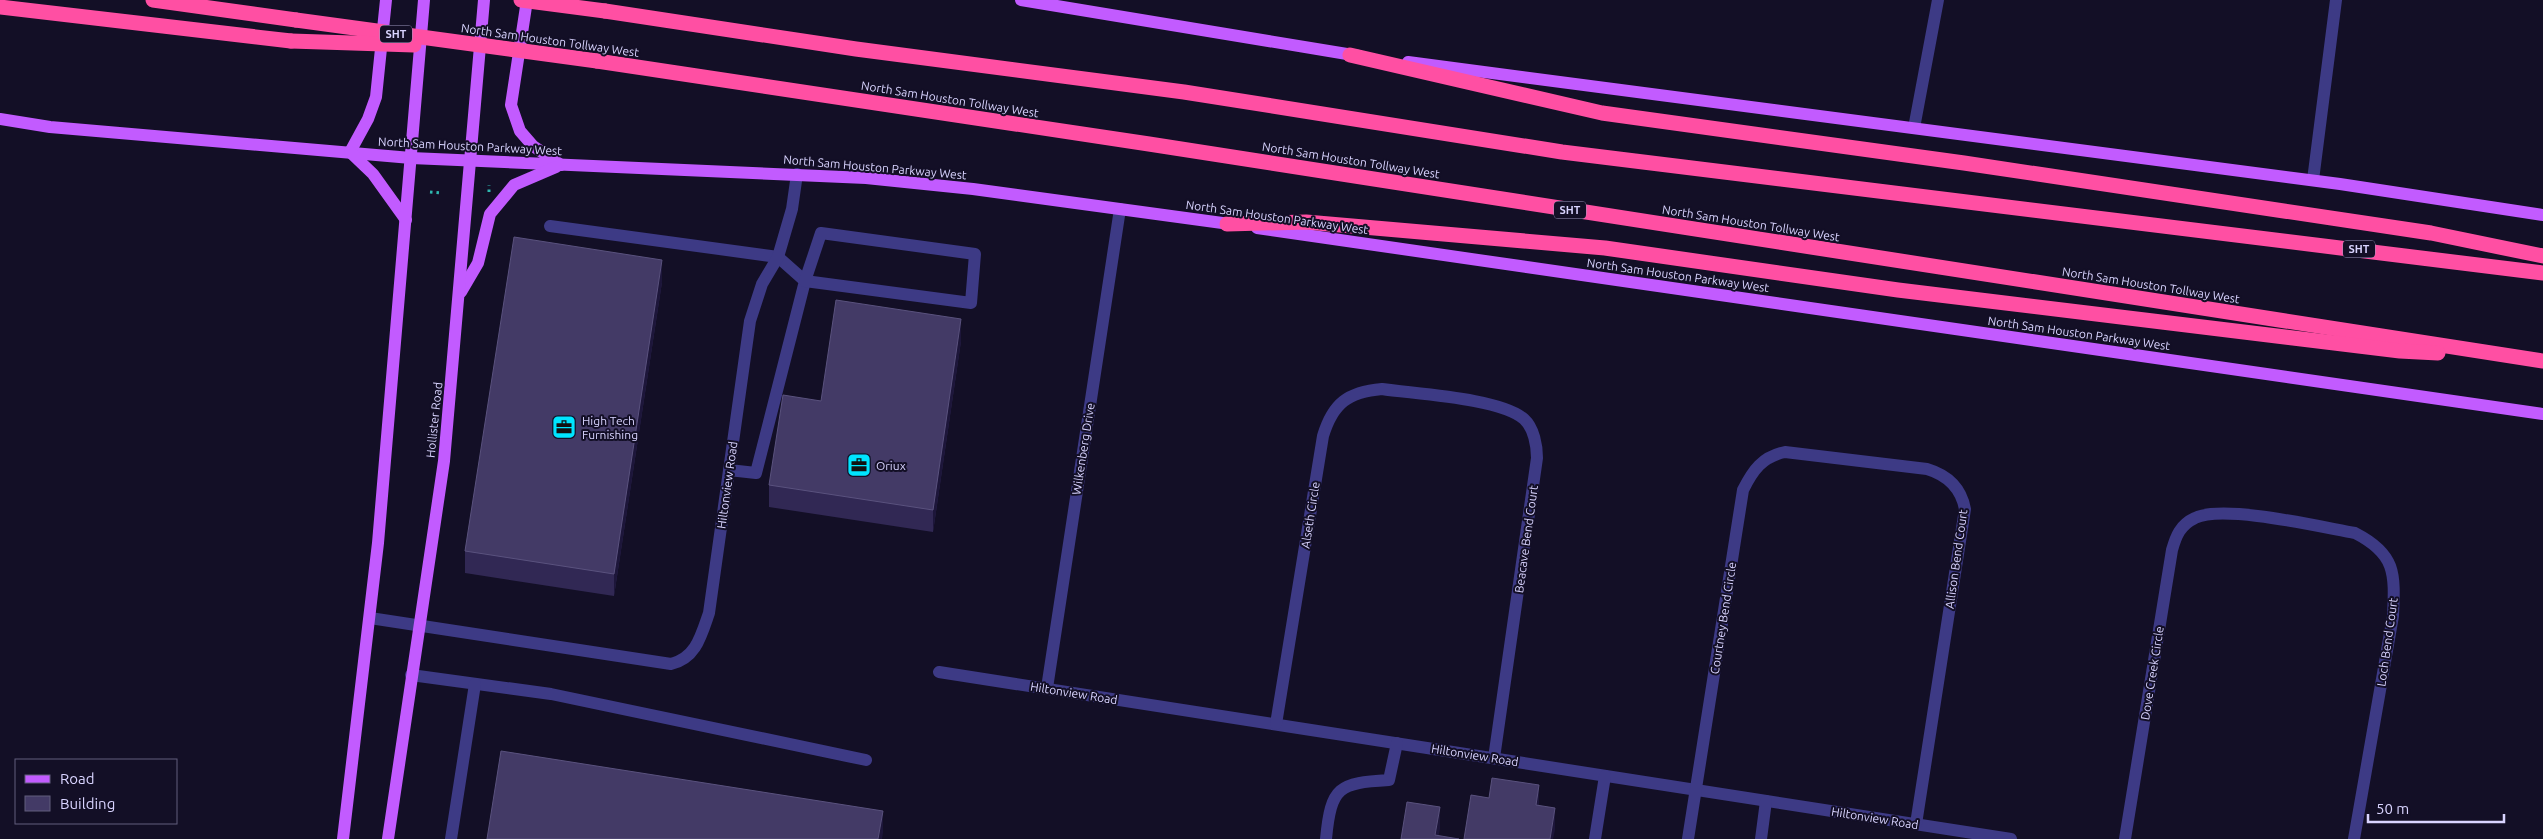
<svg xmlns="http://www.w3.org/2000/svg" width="2543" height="839" viewBox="0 0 2543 839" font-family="Ubuntu,sans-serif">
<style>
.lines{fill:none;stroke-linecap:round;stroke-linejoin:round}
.path{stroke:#2fb8b0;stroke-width:3;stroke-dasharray:2.5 4;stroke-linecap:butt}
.minor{stroke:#3d3a85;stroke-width:12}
.major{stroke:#c25bff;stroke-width:12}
.highway{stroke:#ff4fa3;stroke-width:15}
.highway-bridge{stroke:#ff4fa3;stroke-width:15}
.wall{fill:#312854}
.shaded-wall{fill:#1d163a}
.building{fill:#433a66;stroke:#5a527e}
.labels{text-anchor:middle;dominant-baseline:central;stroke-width:4;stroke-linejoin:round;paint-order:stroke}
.shield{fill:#130f26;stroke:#9e99be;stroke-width:1}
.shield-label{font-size:11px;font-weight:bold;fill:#d9d4ff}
.street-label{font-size:12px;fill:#d9d4ff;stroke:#130f26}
.poi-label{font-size:12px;fill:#d9d4ff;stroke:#130f26;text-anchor:start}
</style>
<rect width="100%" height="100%" fill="#130f26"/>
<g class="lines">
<g class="path">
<polyline points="430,192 441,193"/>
<polyline points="489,192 489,185"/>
</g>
<g class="minor">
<polyline points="1914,128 1938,0"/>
<polyline points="2313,180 2336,0"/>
<polyline points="550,226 778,257 805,281 756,473 729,470"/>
<polygon points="821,233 975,254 971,303 805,281"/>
<path d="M370,618L671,664C696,658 701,636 709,613L750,321L762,284L778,257L792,209L797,174"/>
<polyline points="939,672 2011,839"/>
<polyline points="411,675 551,694 866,760"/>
<polyline points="1047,688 1120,209"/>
<path d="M1276,724L1323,436C1333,403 1348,392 1382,389C1415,394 1500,398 1524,419C1534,428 1537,446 1537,458L1494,758"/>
<polyline points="451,839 475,684"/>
<path d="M1326,839C1331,786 1339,783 1389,780L1397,743"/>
<polyline points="1595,839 1605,776"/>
<path d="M1688,839L1743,490C1753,470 1762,457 1785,452L1927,469C1947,475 1961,488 1965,509L1916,824"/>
<polyline points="1761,839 1766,801"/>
<path d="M2125,839L2172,550C2176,536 2180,525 2195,518C2223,504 2321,527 2355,533C2396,554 2395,573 2393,616L2354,839"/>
</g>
<g class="major">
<polyline points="527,0 511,105 520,131 533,146 561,165"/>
<polyline points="1021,0 1359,56"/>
<polyline points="1408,62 2340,184 2543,215"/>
<polyline points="0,119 50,127 411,158 866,178 973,189 1237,225"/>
<polyline points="350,152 368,119 376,97 386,0"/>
<polyline points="350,152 373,174 406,220"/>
<polyline points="1257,228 2543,414"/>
<polyline points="461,292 478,263 490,214 514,185 556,167"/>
<polyline points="343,839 378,543 424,0"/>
<polyline points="388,839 444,461 484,0"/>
</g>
<g class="highway">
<polyline points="153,0 296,20"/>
<polyline points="0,7 291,41"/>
<polyline points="605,11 856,49 1184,92 1562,152 2543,273"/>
<polyline points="1350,55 1602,113 1964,163 2431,233 2543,256"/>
<polyline points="597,61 1149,144 2543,361"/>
<polyline points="1227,224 1306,222 1605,248 1898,290 2400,351 2438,353"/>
</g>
<g class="highway-bridge">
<polyline points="521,0 605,11"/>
<polyline points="296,20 597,61"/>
<polyline points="291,41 414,45"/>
</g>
</g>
<g class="wall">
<polygon points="662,282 614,596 465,573 465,551"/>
<polygon points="961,341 933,532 769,507 769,485 821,401"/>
</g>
<g class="shaded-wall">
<polygon points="662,260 662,282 614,596 614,574"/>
<polygon points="961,319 961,341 933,532 933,510"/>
<polygon points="1539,785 1539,807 1536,805"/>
<polygon points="1440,807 1440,829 1438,839 1435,835"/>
<polygon points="1555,808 1555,830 1553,839 1550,839"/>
<polygon points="883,811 883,833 882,839 878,839"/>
</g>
<g class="building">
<polygon points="514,237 662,260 614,574 465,551"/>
<polygon points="836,300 961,319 933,510 769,485 783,395 821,401"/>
<polygon points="501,751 883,811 878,839 487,839"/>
<polygon points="1492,778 1539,785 1536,805 1555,808 1550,839 1464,839 1471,795 1489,798"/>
<polygon points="1407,802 1440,807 1435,835 1459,839 1401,839"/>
</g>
<defs>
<g id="office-square" transform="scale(1.25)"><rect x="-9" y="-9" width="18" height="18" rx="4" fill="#00e5ff" stroke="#130f26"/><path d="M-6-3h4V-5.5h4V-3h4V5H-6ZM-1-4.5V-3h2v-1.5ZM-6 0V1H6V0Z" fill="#111"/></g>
</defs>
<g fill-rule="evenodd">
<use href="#office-square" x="564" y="427"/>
<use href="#office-square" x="859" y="465"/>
</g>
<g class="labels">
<g class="shield">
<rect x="380" y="25.5" width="32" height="17" rx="4"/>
<rect x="1554" y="201.5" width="32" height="17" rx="4"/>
<rect x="2343" y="240.5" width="32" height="17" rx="4"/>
</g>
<g class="shield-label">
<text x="396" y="34">SHT</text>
<text x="1570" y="210">SHT</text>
<text x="2359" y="249">SHT</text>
</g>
<g class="street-label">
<text transform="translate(550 40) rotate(8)">North Sam Houston Tollway West</text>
<text transform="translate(950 99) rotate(9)">North Sam Houston Tollway West</text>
<text transform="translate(470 146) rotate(3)">North Sam Houston Parkway West</text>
<text transform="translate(1351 160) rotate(9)">North Sam Houston Tollway West</text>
<text transform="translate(875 167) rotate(5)">North Sam Houston Parkway West</text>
<text transform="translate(1277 217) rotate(8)">North Sam Houston Parkway West</text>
<text transform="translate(1751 223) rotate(9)">North Sam Houston Tollway West</text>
<text transform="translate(1678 275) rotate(8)">North Sam Houston Parkway West</text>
<text transform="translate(2151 285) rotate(9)">North Sam Houston Tollway West</text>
<text transform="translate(2079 333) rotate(8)">North Sam Houston Parkway West</text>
<text transform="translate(434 420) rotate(-84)">Hollister Road</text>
<text transform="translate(1083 449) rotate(-81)">Wilkenberg Drive</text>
<text transform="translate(727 485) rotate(-82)">Hiltonview Road</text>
<text transform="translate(1310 515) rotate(-81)">Alseth Circle</text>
<text transform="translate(1526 539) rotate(-82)">Beacave Bend Court</text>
<text transform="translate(1956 559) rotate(-82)">Allison Bend Court</text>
<text transform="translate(1723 618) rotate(-81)">Courtney Bend Circle</text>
<text transform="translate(2387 642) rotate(-82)">Loch Bend Court</text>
<text transform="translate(2152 673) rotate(-81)">Dove Creek Circle</text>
<text transform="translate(1074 693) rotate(9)">Hiltonview Road</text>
<text transform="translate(1475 755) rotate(9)">Hiltonview Road</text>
<text transform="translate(1875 818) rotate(9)">Hiltonview Road</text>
</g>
<g class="poi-label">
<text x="582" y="420">High Tech<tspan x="582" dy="14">Furnishing</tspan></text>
<text x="876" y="465">Oriux</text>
</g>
</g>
<rect x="15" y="759" width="162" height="65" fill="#130f26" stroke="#625e7d"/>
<rect x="25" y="775" width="25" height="8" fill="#c25bff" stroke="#625e7d"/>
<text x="60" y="784" font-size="15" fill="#d9d4ff">Road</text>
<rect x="25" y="796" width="25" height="15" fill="#433a66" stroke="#625e7d"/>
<text x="60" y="809" font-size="15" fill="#d9d4ff">Building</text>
<path d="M2368 814v8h136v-8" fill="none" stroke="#d9d4ff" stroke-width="2.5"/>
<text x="2376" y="814" font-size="15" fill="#d9d4ff" stroke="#130f26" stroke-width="4" paint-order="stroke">50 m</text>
</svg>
